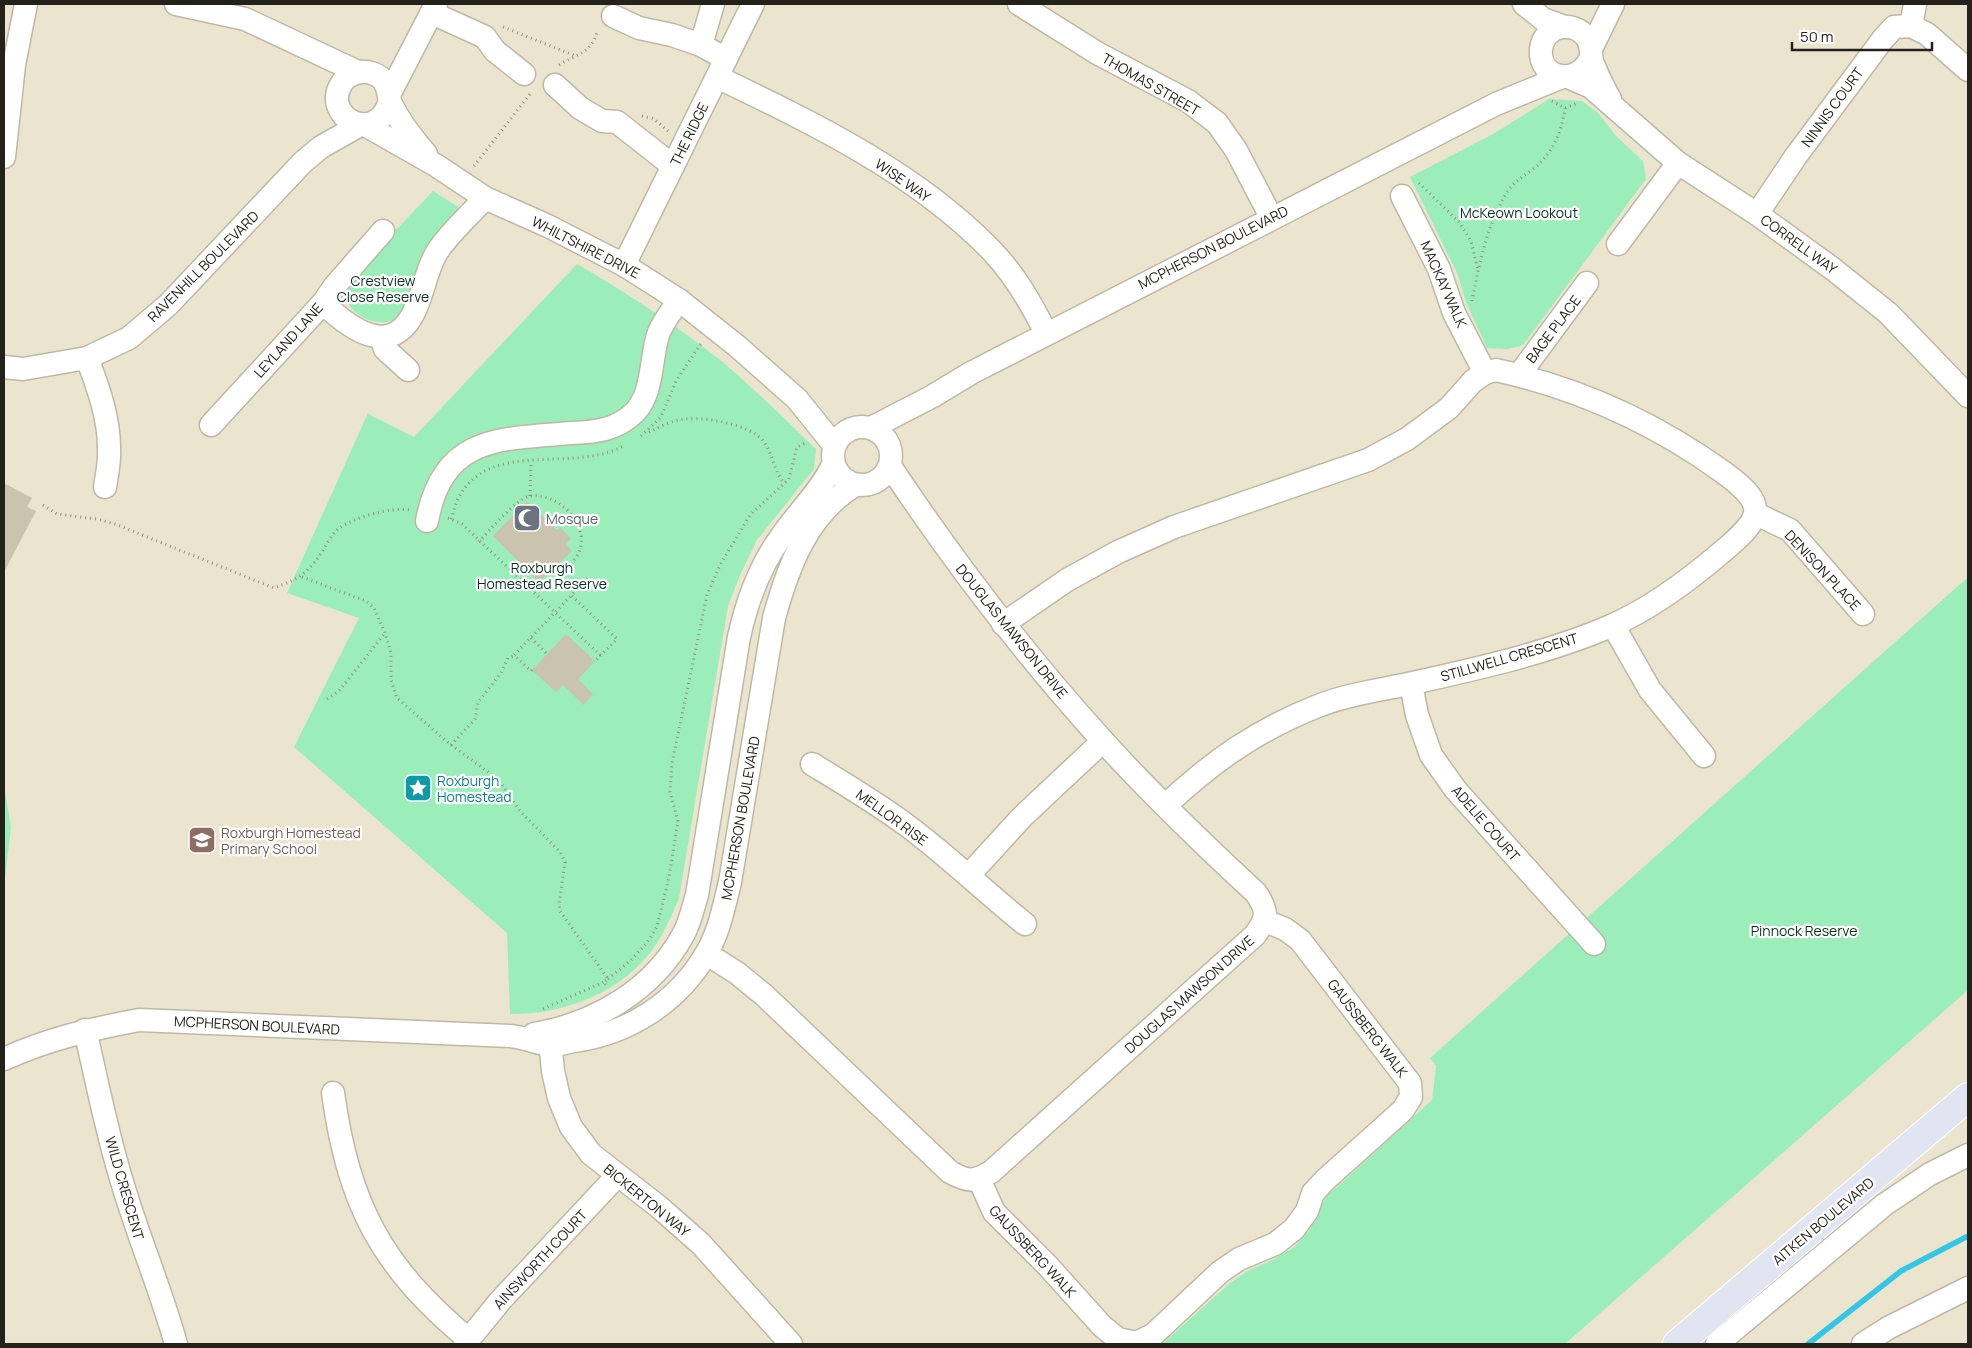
<svg xmlns="http://www.w3.org/2000/svg" width="1972" height="1348" viewBox="0 0 1972 1348" font-family="Manrope,sans-serif">
<style>
.green{fill:#9beeb9}
.lines{fill:none;stroke-linecap:round;stroke-linejoin:round}
.stream{stroke:#34c6e7;stroke-width:5.5}
.building{fill:#cac4af}
.minor-casing{stroke:#beb9a4;stroke-width:25}
.major-casing{stroke:#fff;stroke-width:30}
.path{stroke:#928e7f;stroke-width:3;stroke-dasharray:1 4;stroke-linecap:butt}
.minor{stroke:#fff;stroke-width:22}
.major{stroke:#e1e5f2;stroke-width:28}
.labels{text-anchor:middle;dominant-baseline:central;stroke-width:4.5;stroke-linejoin:round;paint-order:stroke}
.street-label{font-size:14px;fill:#232119;stroke:#fff}
.park-label{font-size:14px;fill:#06321b;stroke:#fff}
.worship-label{font-size:14px;fill:#5b616d;stroke:#fff;text-anchor:start}
.culture-label{font-size:14px;fill:#0d838f;stroke:#fff;text-anchor:start}
.education-label{font-size:14px;fill:#785e54;stroke:#fff;text-anchor:start}
</style>
<rect width="100%" height="100%" fill="#ebe5d0"/>
<g class="green">
<polygon points="1549,99 1582,101 1598,113 1617,137 1643,161 1646,179 1523,345 1508,349 1487,348 1466,302 1457,273 1410,177 1493,134"/>
<path d="M433,191L460,208C444,239 424,293 399,316C378,335 332,307 348,280Z"/>
<path d="M577,264C627,293 675,324 720,360C754,388 784,419 816,449L814,469L757,540L741,573L728,606L679,898C674,910 669,922 663,933C634,988 569,1015 510,1014L507,933L294,747L359,618L287,593L368,413L372,416L414,437Z"/>
<polygon points="1968,577 1968,990 1565,1344 1162,1344 1229,1284 1249,1270 1273,1260 1294,1247 1308,1232 1326,1197 1432,1100 1436,1066 1430,1058"/>
<polygon points="4,786 11,827 4,887"/>
</g>
<g class="lines">
<polyline class="stream" points="1808,1344 1901,1271 1968,1236"/>
</g>
<g class="building">
<polygon points="4,483 32,498 27,507 36,511 4,572"/>
<polygon points="527,501 557,530 560,527 571,538 566,544 572,551 539,582 493,536"/>
<polygon points="566,634 595,661 578,679 593,694 584,705 563,685 556,692 532,670"/>
</g>
<g class="lines">
<g class="minor-casing">
<g id="minor">
<polyline points="176,4 245,19 358,72"/>
<polyline points="1019,4 1097,53 1188,101 1217,123 1236,150 1271,217"/>
<polyline points="1524,4 1543,19 1565,27"/>
<polyline points="432,13 485,37 495,51 524,74"/>
<polyline points="613,16 639,28 672,35 701,45 726,59"/>
<polyline points="1911,26 1915,4"/>
<polyline points="701,45 713,4"/>
<polyline points="1591,49 1613,4"/>
<path d="M1591,57C1579,87 1538,80 1541,49C1542,41 1547,34 1553,30C1566,23 1583,28 1589,42C1592,49 1590,57 1593,64C1598,76 1603,87 1610,99"/>
<path d="M717,77C813,123 917,173 992,251C1015,275 1031,303 1046,333"/>
<polyline points="1568,77 1591,87 1678,163 1757,214 1833,269 1888,313 1968,396"/>
<polyline points="555,85 580,108 602,121 617,122 673,166"/>
<polyline points="390,93 436,4"/>
<path d="M390,101C376,147 320,116 342,83C346,76 353,73 361,72C368,71 377,74 382,79C390,87 387,95 391,104C400,122 413,139 426,154"/>
<polyline points="365,125 437,166 485,198 548,226 624,265 679,300 737,346 797,399 834,445"/>
<polyline points="4,157 14,65 26,4"/>
<polyline points="1402,196 1439,269 1454,313 1485,373"/>
<polyline points="1757,214 1796,156 1883,39 1894,27 1911,26 1927,34 1968,70"/>
<polyline points="1618,244 1678,163"/>
<polyline points="624,265 753,4"/>
<path d="M323,303C350,329 392,360 415,310C424,291 426,270 437,252C449,233 470,215 485,198"/>
<polyline points="381,337 385,349 408,370"/>
<path d="M87,358C98,387 109,417 109,448C110,461 107,474 105,487"/>
<polyline points="4,367 23,369 87,358 129,338 168,305 303,162 321,147 360,125"/>
<polyline points="1519,375 1587,283"/>
<polyline points="211,425 323,303 334,287 383,231"/>
<circle cx="862" cy="456" r="29"/>
<polyline points="871,428 933,396 971,373 1496,104 1562,77"/>
<polyline points="1756,514 1790,530 1863,614"/>
<path d="M427,521C443,435 500,439 572,433C596,432 617,430 635,412C654,392 650,357 659,332C664,321 672,310 679,300"/>
<path d="M1003,624L1067,580L1118,552L1174,527L1368,460L1407,439L1449,408L1473,381L1485,373L1496,370C1577,388 1655,423 1723,472C1770,506 1762,518 1722,552C1688,581 1652,608 1611,626C1548,653 1480,668 1413,683C1381,690 1348,694 1318,706C1257,730 1213,761 1166,805"/>
<polyline points="1613,625 1650,690 1704,756"/>
<polyline points="1411,684 1417,715 1431,755 1455,789 1594,944"/>
<path d="M812,764C843,783 875,802 905,824C947,855 984,891 1025,924"/>
<polyline points="969,875 1022,817 1103,741"/>
<path d="M707,954L737,973L764,995L950,1172C968,1182 974,1182 991,1172L1255,935C1268,917 1268,911 1256,893C1203,844 1151,794 1103,741C1025,655 954,562 890,466"/>
<path d="M85,1030C97,1081 107,1135 123,1185C139,1239 161,1290 176,1344"/>
<polyline points="549,1031 553,1071 559,1098 571,1127 591,1154 659,1207 701,1244 791,1344"/>
<path d="M534,1034C595,1024 653,990 683,935C690,923 693,908 697,895L739,637C747,601 759,567 781,537C798,512 820,492 833,465"/>
<path d="M4,1059C48,1039 91,1029 139,1020L510,1036C524,1037 538,1044 551,1045C559,1045 567,1042 574,1041C628,1034 678,1002 706,954C719,933 724,906 730,882L774,618C788,567 807,514 855,485"/>
<path d="M333,1093C349,1206 381,1266 468,1339"/>
<polyline points="979,1179 994,1212 1047,1265 1102,1326 1118,1339 1136,1343 1153,1335 1220,1272 1239,1259 1275,1244 1294,1229 1307,1211 1313,1193 1325,1180 1403,1110 1411,1097 1410,1083 1300,940 1285,929 1265,921"/>
<polyline points="465,1344 500,1301 617,1176"/>
<polyline points="1717,1344 1884,1205 1930,1174 1968,1155"/>
<polyline points="1863,1344 1888,1328 1968,1288"/>
</g>
</g>
<g class="major-casing">
<polyline id="major" points="1677,1344 1968,1097"/>
</g>
<g class="path">
<polyline points="503,27 576,56"/>
<path d="M559,65C578,53 591,54 598,30"/>
<polyline points="1552,101 1565,108 1578,103"/>
<polyline points="642,116 654,119 668,131"/>
<polyline points="474,166 530,94"/>
<polyline points="1419,183 1459,222 1471,241 1478,270"/>
<path d="M1472,301C1479,265 1487,225 1507,192C1514,182 1522,177 1532,170C1552,155 1562,132 1565,108"/>
<path d="M649,432C660,427 672,420 685,419C706,417 751,424 764,442C773,455 774,471 784,483"/>
<polyline points="641,436 661,417 676,381 702,342"/>
<polyline points="530,496 531,462"/>
<path d="M43,505L57,514L97,519L115,524L274,588C301,578 308,573 324,549C327,543 332,535 337,530C353,517 390,507 410,510"/>
<polyline points="448,518 462,524 601,656"/>
<path d="M451,519C454,512 455,504 459,497C491,438 573,474 623,446"/>
<path d="M479,542C489,531 517,498 530,496C562,492 597,533 574,560"/>
<polyline points="302,577 366,601 374,608 385,633 391,653 391,680 397,698 451,745 498,779 520,811 560,852 565,862 559,904 560,911 608,979 604,982 607,987"/>
<polyline points="572,596 617,639 595,661"/>
<polyline points="531,638 547,654"/>
<polyline points="532,670 531,671 514,655 588,578"/>
<polyline points="327,699 339,691 385,633"/>
<polyline points="451,745 475,719 478,702 501,673 508,658 514,656"/>
<polyline points="608,979 630,961 646,944 657,927 669,877 678,821 670,792 672,763 707,595 720,565 750,515 789,479 797,447 808,442"/>
<polyline points="543,1009 604,982"/>
</g>
<use href="#minor" class="minor"/>
<use href="#major" class="major"/>
</g>
<defs>
<g id="mosque-square" transform="scale(1.4375)"><rect x="-9" y="-9" width="18" height="18" rx="4" fill="#6b7280" stroke="#fff"/><path d="M3.5-4.9A6 6 0 1 0 3.5 4.9A5 5 0 1 1 3.5-4.9Z" fill="#fff"/></g>
<g id="sight-square" transform="scale(1.4375)"><rect x="-9" y="-9" width="18" height="18" rx="4" fill="#0f9aa8" stroke="#fff"/><path d="M0-6L1.8-2.2L6-1.7L2.9 1.2L3.7 5.4L0 3.3L-3.7 5.4L-2.9 1.2L-6-1.7L-1.8-2.2Z" fill="#fff"/></g>
<g id="school-square" transform="scale(1.4375)"><rect x="-9" y="-9" width="18" height="18" rx="4" fill="#8d6e63" stroke="#fff"/><path d="M0-5L7-2L0 1L-7-2ZM-4 1L0 2.5L4 1V4Q0 6-4 4Z" fill="#fff"/></g>
</defs>
<g fill-rule="evenodd">
<use href="#mosque-square" x="527" y="518"/>
<use href="#sight-square" x="418" y="788"/>
<use href="#school-square" x="202" y="840"/>
</g>
<g class="labels">
<g class="street-label">
<text transform="translate(1151 84) rotate(30)">THOMAS STREET</text>
<text transform="translate(1832 107) rotate(-54)">NINNIS COURT</text>
<text transform="translate(689 134) rotate(-64)">THE RIDGE</text>
<text transform="translate(903 180) rotate(35)">WISE WAY</text>
<text transform="translate(1799 244) rotate(36)">CORRELL WAY</text>
<text transform="translate(586 247) rotate(27)">WHILTSHIRE DRIVE</text>
<text transform="translate(1213 247) rotate(-27)">MCPHERSON BOULEVARD</text>
<text transform="translate(203 266) rotate(-45)">RAVENHILL BOULEVARD</text>
<text transform="translate(1444 284) rotate(66)">MACKAY WALK</text>
<text transform="translate(1553 329) rotate(-53)">BAGE PLACE</text>
<text transform="translate(288 340) rotate(-48)">LEYLAND LANE</text>
<text transform="translate(1823 570) rotate(47)">DENISON PLACE</text>
<text transform="translate(1012 631) rotate(51)">DOUGLAS MAWSON DRIVE</text>
<text transform="translate(1509 657) rotate(-16)">STILLWELL CRESCENT</text>
<text transform="translate(892 817) rotate(36)">MELLOR RISE</text>
<text transform="translate(740 818) rotate(-80)">MCPHERSON BOULEVARD</text>
<text transform="translate(1486 823) rotate(49)">ADELIE COURT</text>
<text transform="translate(1189 994) rotate(-42)">DOUGLAS MAWSON DRIVE</text>
<text transform="translate(257 1025) rotate(3)">MCPHERSON BOULEVARD</text>
<text transform="translate(1368 1028) rotate(52)">GAUSSBERG WALK</text>
<text transform="translate(125 1188) rotate(74)">WILD CRESCENT</text>
<text transform="translate(647 1200) rotate(39)">BICKERTON WAY</text>
<text transform="translate(1823 1221) rotate(-40)">AITKEN BOULEVARD</text>
<text transform="translate(1033 1251) rotate(47)">GAUSSBERG WALK</text>
<text transform="translate(540 1259) rotate(-47)">AINSWORTH COURT</text>
</g>
<g class="park-label">
<text x="1519" y="212">McKeown Lookout</text>
<text x="383" y="280">Crestview<tspan x="383" dy="16">Close Reserve</tspan></text>
<text x="542" y="567">Roxburgh<tspan x="542" dy="16">Homestead Reserve</tspan></text>
<text x="1804" y="930">Pinnock Reserve</text>
</g>
<g class="worship-label">
<text x="546" y="518">Mosque</text>
</g>
<g class="culture-label">
<text x="437" y="780">Roxburgh<tspan x="437" dy="16">Homestead</tspan></text>
</g>
<g class="education-label">
<text x="221" y="832">Roxburgh Homestead<tspan x="221" dy="16">Primary School</tspan></text>
</g>
</g>
<rect width="1972" height="1348" fill="none" stroke="#232119" stroke-width="10"/>
<path d="M1792 42v8h140v-8" fill="none" stroke="#232119" stroke-width="2.5"/>
<text x="1800" y="42" font-size="15" fill="#232119" stroke="#ffffff" stroke-width="4" paint-order="stroke">50 m</text>
</svg>
